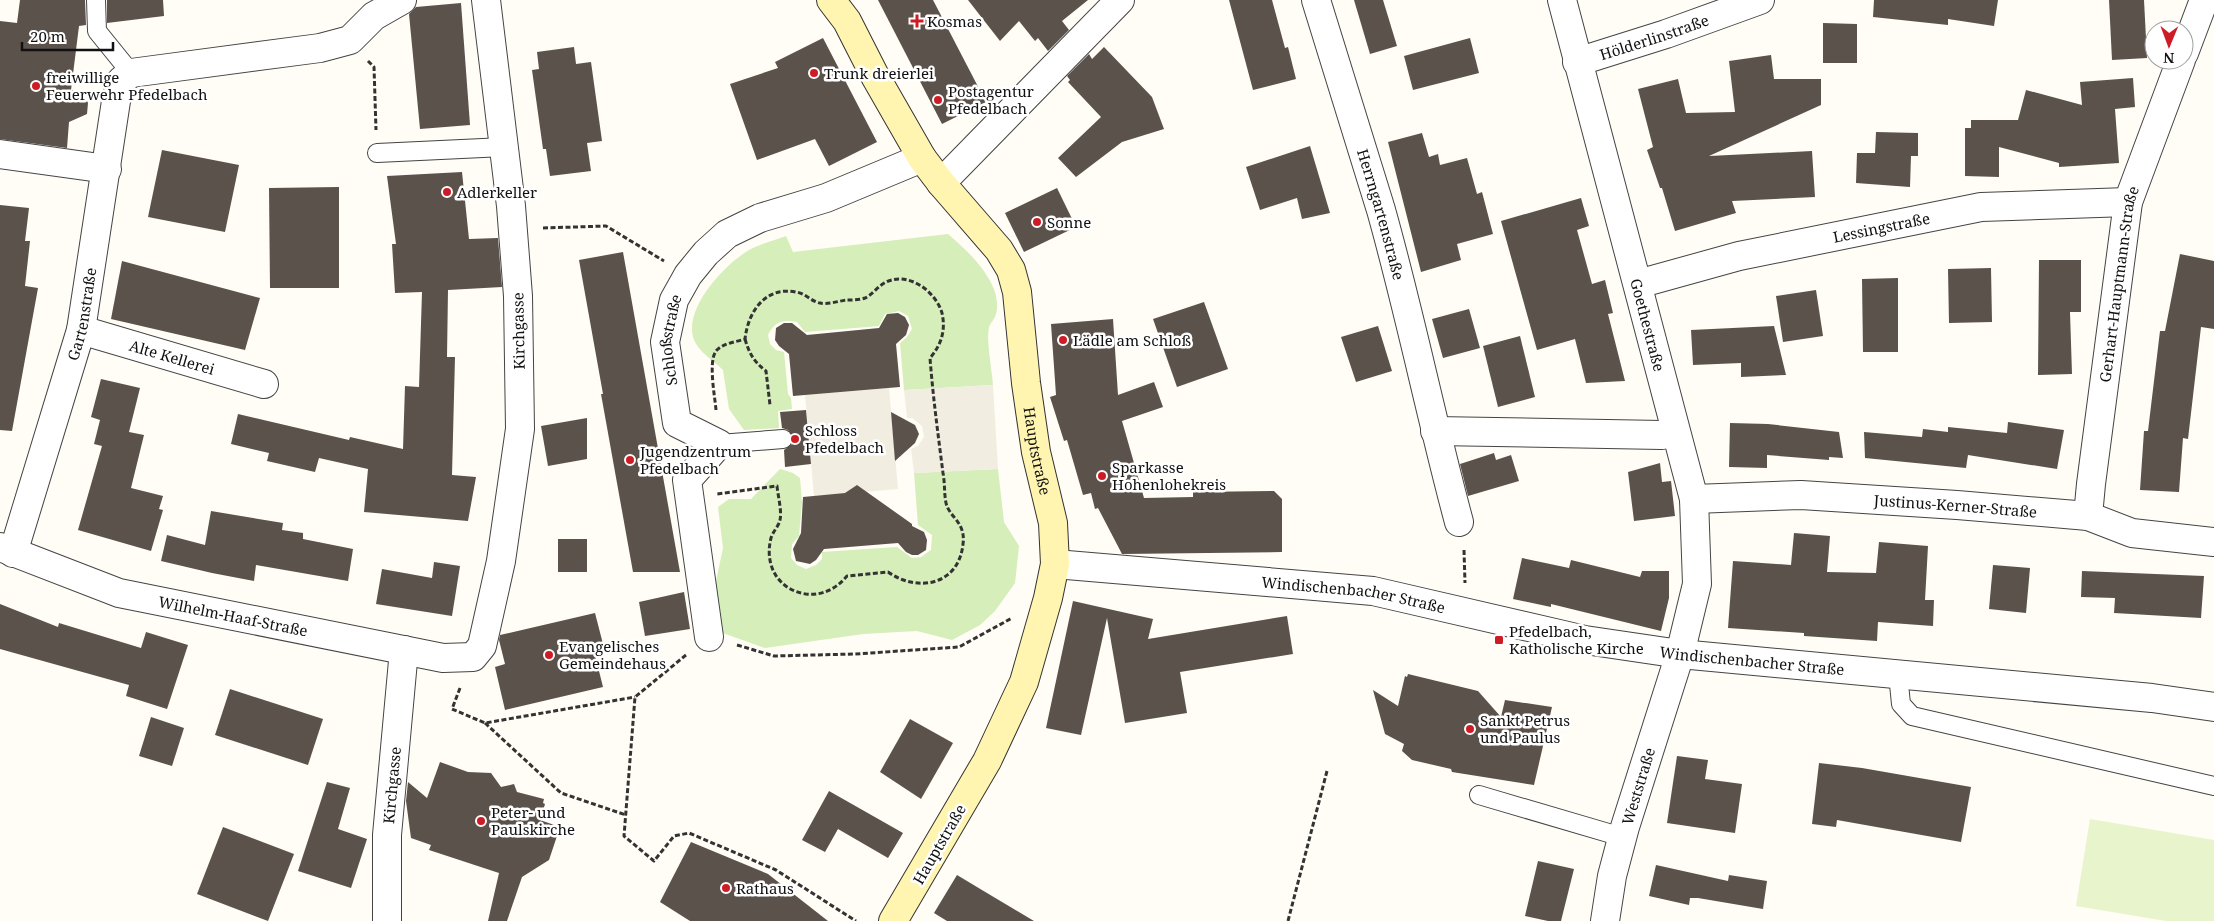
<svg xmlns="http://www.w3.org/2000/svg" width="2214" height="921" viewBox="0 0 2214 921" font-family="'Noto Serif',serif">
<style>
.green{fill:#d5eeba}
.pitch{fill:#e7f4cc}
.plaza{fill:#f2ede1}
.building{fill:#5b524c}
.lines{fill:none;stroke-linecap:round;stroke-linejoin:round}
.service-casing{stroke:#444;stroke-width:20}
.minor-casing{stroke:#444;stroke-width:30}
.tertiary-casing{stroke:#444;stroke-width:30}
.secondary-casing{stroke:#333;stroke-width:30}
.path{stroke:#333;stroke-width:3;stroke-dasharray:5 2.5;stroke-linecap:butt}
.service{stroke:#fff;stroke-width:18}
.minor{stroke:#fff;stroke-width:28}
.tertiary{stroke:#fff;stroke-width:28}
.secondary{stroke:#fff5b0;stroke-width:28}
.poi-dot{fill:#ce1c26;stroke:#fff;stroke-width:2}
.labels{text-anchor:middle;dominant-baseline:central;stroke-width:5;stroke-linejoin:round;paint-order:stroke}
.poi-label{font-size:15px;fill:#111;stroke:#fff;text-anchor:start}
.street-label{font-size:15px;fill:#111;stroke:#fff}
</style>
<rect width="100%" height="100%" fill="#fffdf5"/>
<g class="green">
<path d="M948,234C968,251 1004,284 996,314C995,319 990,323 989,327C986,341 992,370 993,385L904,390L900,343L907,337L912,329L908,316L899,311L885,314L879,326L805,332L797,322C783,319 774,322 768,335L770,344L776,350L784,352L788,394L791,398L792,409L778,411L779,428L744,430L729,409L723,370C714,361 699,352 694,340C683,310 721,269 743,254C755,245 773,241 786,236L793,252Z"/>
<polygon points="780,469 793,473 800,478 802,502 799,536 792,544 791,558 797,565 806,569 816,565 822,559 822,552 897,547 912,558 921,557 931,550 932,535 918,525 914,473 998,469 1004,522 1019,546 1015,583 995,611 980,625 952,640 917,631 863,634 765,648 720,632 715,586 723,548 718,507 729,499 751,499"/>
</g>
<polygon class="pitch" points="2090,819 2214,840 2214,921 2166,921 2076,906"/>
<g class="plaza">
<polygon points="993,385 998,469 914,473 911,449 918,446 924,437 922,426 912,418 907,418 904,390"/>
<polygon points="889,388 898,489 865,492 861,488 855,487 848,493 814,496 805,395"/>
</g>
<g class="building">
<polygon points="20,0 85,0 86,25 79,26 71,90 83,93 88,103 87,114 69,122 67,148 0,139 0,21 17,23"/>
<polygon points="107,0 163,0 164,16 107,23"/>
<polygon points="878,0 933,0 986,102 942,124"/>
<polygon points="968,0 1088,0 1062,21 1069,30 1048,51 1038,38 1035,41 1019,21 1000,41"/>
<polygon points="1229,0 1272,0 1285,48 1288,47 1296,79 1253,90"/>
<polygon points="1354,0 1383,0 1397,46 1370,54"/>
<polygon points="1874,0 1998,0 1994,26 1948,19 1948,25 1873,17"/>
<polygon points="2109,0 2144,0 2147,58 2112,60"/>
<polygon points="461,3 470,125 420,129 409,14 416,7"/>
<polygon points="1823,23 1857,24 1857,63 1823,63"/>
<polygon points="823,38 877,142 829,166 815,139 757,160 730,84 778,68 775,62"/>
<polygon points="1470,38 1479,73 1413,90 1404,56"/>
<polygon points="574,47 576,64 591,62 602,141 587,143 591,171 550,176 546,149 543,149 532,70 539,69 537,52"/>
<polygon points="1104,47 1152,97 1164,129 1122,142 1076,177 1058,158 1101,117 1068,82 1070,80 1067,76 1089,54 1092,59"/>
<polygon points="1771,55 1774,79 1821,79 1821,105 1709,156 1812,151 1815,197 1732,201 1736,213 1675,231 1662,188 1660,188 1647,150 1653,147 1638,89 1678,79 1686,113 1735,112 1729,61"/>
<polygon points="2133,78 2135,107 2115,109 2119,163 2059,167 2059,163 1999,147 1999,177 1965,176 1965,128 1971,128 1971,120 2018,120 2026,90 2082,105 2080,82"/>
<polygon points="1876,132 1918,133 1918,156 1911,156 1910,187 1856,183 1857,153 1875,153"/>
<polygon points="1422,133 1429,157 1438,154 1440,165 1467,158 1477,194 1482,192 1493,234 1457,244 1461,260 1421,272 1388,142"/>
<polygon points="1310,146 1330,213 1302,219 1297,198 1260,210 1246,167"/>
<polygon points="162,150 239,165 225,232 148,217"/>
<polygon points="462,172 469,239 498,238 502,287 448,290 447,357 455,357 452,475 476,477 468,521 364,512 368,469 319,458 315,472 267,461 269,453 231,444 238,414 349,440 350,437 403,449 405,386 419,387 422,292 395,293 392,244 396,244 387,176"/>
<polygon points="339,187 339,288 270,288 269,188"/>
<polygon points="1057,188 1076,227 1024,252 1005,213"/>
<polygon points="1581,198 1589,226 1577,230 1592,284 1605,280 1613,313 1608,314 1625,381 1586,383 1575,339 1537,350 1501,221"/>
<polygon points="0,205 29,208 25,241 30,241 25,286 38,288 12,431 0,430"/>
<polygon points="623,252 680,572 633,572 601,394 603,394 579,260"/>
<polygon points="2180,254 2214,261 2214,329 2201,327 2188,439 2183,438 2179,492 2140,490 2144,431 2148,431 2160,331 2165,331"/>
<polygon points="2039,260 2081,260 2081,312 2070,312 2072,374 2038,375"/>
<polygon points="122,261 260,298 245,350 111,319"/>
<polygon points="1991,268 1992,322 1949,323 1948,269"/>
<polygon points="1898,278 1898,352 1863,352 1862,279"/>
<polygon points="1816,290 1823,336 1783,342 1776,296"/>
<polygon points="1204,302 1228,369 1177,387 1153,319"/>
<polygon points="1469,309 1480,348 1443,358 1432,319"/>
<polygon points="898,313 905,317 909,325 906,335 896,344 900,387 793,396 789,354 779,346 775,340 776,328 784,323 792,323 807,335 879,328 887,314"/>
<polygon points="1113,319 1118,395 1154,382 1163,407 1122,421 1144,498 1193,497 1193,492 1274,491 1282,499 1282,552 1122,554 1098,508 1095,509 1091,493 1083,495 1067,440 1064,441 1050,397 1056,395 1051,324"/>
<polygon points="1378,326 1392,371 1356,382 1341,337"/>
<polygon points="1774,326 1786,375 1741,377 1741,363 1693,365 1691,330"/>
<polygon points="1520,336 1535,397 1498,407 1483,346"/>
<polygon points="101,379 140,388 129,432 144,435 131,488 163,496 159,509 163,510 151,551 78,530 102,446 94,444 100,420 91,417"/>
<polygon points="806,410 811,464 785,467 784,450 792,444 793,438 788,430 782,428 780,412"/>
<polygon points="891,412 915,425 919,434 915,443 895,461"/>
<polygon points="587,418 587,459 548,466 541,426"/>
<polygon points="2008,422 2064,430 2057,469 1968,455 1966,468 1865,458 1864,432 1922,437 1923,429 1948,432 1948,427 2007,433"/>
<polygon points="1730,423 1768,424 1839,432 1843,458 1829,457 1829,460 1767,455 1767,468 1729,467"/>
<polygon points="1494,453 1496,460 1511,455 1519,481 1468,496 1460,464"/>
<polygon points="1660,463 1662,482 1671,481 1675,516 1634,521 1628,472"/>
<polygon points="857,485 912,524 912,526 924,532 927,540 926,550 918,555 912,555 906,552 898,543 824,549 816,560 810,564 796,561 793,549 801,533 803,497 845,493"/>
<polygon points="211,511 283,523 282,530 303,533 303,539 353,549 348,581 256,565 254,581 212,573 161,561 167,535 205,545"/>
<polygon points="1794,533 1830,536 1827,572 1876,573 1879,542 1928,546 1925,600 1934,600 1933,626 1878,622 1877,641 1804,636 1804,633 1728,628 1733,561 1791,565"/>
<rect x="558" y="539" width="29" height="33"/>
<polygon points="1522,558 1569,568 1571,560 1640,577 1642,571 1669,571 1669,598 1661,631 1551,604 1551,607 1513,599"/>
<polygon points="434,562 460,566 452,616 376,604 382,569 432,578"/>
<polygon points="1993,565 2030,568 2026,613 1989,609"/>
<polygon points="2082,571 2204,576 2201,618 2114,613 2115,598 2081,597"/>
<polygon points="684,592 690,629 645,636 639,602"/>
<polygon points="1073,601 1153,619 1148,639 1287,616 1293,654 1180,672 1187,713 1125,723 1107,618 1081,735 1046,728"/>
<polygon points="0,604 58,627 59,623 141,648 146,632 188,645 167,709 126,696 129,685 0,649"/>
<polygon points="595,613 603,644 593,647 603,687 505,710 495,667 505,664 499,640 500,635"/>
<polygon points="1408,674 1478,691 1501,717 1505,700 1552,707 1534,785 1452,772 1451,769 1412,760 1402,751 1404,744 1385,734 1373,690 1398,706 1405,676 1407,677"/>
<polygon points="230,689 323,719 308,765 215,735"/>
<polygon points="151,717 184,728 172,766 139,756"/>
<polygon points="910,719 953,743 921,799 880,772"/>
<polygon points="1677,756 1708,760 1705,779 1742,784 1735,833 1667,823"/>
<polygon points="440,762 468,772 491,773 501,787 514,784 517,792 544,799 543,803 545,804 540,820 560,827 549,860 522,877 507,921 488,921 499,873 429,850 431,845 411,838 406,801 408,782 427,798"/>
<polygon points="1819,763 1862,768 1971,787 1961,842 1837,820 1836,827 1812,824"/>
<polygon points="327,782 350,788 338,829 367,839 351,888 298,871"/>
<polygon points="829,791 903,833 888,858 838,829 825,852 802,840"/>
<polygon points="223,827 294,854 268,921 197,894"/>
<polygon points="691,842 768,874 828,921 690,921 660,902"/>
<polygon points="1538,861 1574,869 1561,921 1548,921 1525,916"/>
<polygon points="1656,865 1728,881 1729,875 1767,881 1763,909 1698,898 1690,898 1689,905 1649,896"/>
<polygon points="957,875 992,896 1034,921 947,921 934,913"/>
</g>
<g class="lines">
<g class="service-casing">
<g id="service">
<polyline points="96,0 97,31 131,73"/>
<polyline points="377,153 504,147"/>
<polyline points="719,444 783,439"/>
<polyline points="1898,674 1901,704 1912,716 2214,786"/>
<polyline points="1479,795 1622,837"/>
</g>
</g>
<g class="minor-casing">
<g id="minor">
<path id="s1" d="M1316,0C1338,70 1360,140 1381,210C1410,313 1431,418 1459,522"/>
<path id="s2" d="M1562,0L1694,499L1697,584L1680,654L1625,827L1612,876L1605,921"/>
<polyline points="2184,53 2204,0"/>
<path id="s3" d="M1577,62L1666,34L1760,0"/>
<polyline points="0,154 107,169"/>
<polyline points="941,183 1120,0"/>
<path id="s4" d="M1638,284L1739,256L1981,207L2128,202"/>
<path id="s5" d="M81,330L264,384"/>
<polyline points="1435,431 1662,435 1675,432"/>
<path id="s6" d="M1694,499L1801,495L1957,505L2088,516L2132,533L2214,542"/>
<path id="s7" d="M2088,516L2091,484L2128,202L2181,60"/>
<path id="s8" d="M0,547L119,593L443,658L473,657L482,646L501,561L520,429L518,296L511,206L486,0"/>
<path id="s9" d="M13,553L81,330L116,101L121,81L131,73L320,48L350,40L374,16L402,0"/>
<path id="s10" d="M709,637L687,480L719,444L677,423L665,342L674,300L688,275L706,253L727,234L760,218L826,198L922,158"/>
<path id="s11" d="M387,921V835L404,650"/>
</g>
</g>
<g class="tertiary-casing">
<g id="tertiary">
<path id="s12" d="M1055,564L1373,591L1585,640L1680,654L2152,698L2214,707"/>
</g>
</g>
<g class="secondary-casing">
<g id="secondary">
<path id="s13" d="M831,0L847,21L875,76L922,158L941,183L999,250L1011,270L1017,292L1026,383L1036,452L1053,523L1055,564L1048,598L1024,682L987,761L893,921"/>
</g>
</g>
<g class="path">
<polyline points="368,61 374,67 376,130"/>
<polyline points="543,228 606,226 664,261"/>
<path d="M745,339C749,353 754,362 766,371L770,405"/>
<path d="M716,410C715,397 708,362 716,351C723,343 736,342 745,339C748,312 765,286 796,292C805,293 812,302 820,303C827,305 839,301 846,300C852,300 860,300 865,298C872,295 878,286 886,282C909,271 936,292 942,313C946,331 941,345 930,358C933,397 938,434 943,473C945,483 944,493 946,503C949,517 966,522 963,544C959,585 918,593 888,572L847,576C837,588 823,596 806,594C778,590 764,565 771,538C773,531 779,526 780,520C782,511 778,496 777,486L717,494"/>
<polyline points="1464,550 1465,583"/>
<polyline points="737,645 774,656 855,654 959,647 1012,618"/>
<polyline points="686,655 635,697 624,836 654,861 674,836 689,833 776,870 856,921"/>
<polyline points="460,688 452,709 485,723 635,697"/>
<polyline points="485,723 561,793 626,815"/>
<polyline points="1288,921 1327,771"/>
</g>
<use href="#service" class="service"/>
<use href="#minor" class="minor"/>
<use href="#tertiary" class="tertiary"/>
<use href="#secondary" class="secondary"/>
</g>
<g class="poi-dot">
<path d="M914.5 13.5h5v5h5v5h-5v5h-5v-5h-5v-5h5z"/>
<circle cx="814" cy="73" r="5"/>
<circle cx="36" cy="86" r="5"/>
<circle cx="938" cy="100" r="5"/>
<circle cx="447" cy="192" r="5"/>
<circle cx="1037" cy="222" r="5"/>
<circle cx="1063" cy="340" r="5"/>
<circle cx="795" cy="439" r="5"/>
<circle cx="630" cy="460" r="5"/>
<circle cx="1102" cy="476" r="5"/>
<rect x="1494" y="635" width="10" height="10" rx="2.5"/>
<circle cx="549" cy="655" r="5"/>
<circle cx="1470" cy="729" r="5"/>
<circle cx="481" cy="821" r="5"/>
<circle cx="726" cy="888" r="5"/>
</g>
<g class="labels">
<g class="poi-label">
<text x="927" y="21">Kosmas</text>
<text x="824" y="73">Trunk dreierlei</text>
<text x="46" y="77">freiwillige<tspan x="46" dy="17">Feuerwehr Pfedelbach</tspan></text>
<text x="948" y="91">Postagentur<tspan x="948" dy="17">Pfedelbach</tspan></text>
<text x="457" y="192">Adlerkeller</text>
<text x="1047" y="222">Sonne</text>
<text x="1073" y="340">Lädle am Schloß</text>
<text x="805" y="430">Schloss<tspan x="805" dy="17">Pfedelbach</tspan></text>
<text x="640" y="451">Jugendzentrum<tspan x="640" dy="17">Pfedelbach</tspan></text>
<text x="1112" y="467">Sparkasse<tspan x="1112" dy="17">Hohenlohekreis</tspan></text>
<text x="1509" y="631">Pfedelbach,<tspan x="1509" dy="17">Katholische Kirche</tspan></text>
<text x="559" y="646">Evangelisches<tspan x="559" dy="17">Gemeindehaus</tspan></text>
<text x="1480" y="720">Sankt Petrus<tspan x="1480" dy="17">und Paulus</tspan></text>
<text x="491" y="812">Peter- und<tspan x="491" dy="17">Paulskirche</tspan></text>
<text x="736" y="888">Rathaus</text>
</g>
<g class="street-label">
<text stroke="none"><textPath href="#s3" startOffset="81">Hölderlinstraße</textPath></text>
<text stroke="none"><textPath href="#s1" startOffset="224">Herrngartenstraße</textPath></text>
<text stroke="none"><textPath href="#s4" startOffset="250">Lessingstraße</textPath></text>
<text stroke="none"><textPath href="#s7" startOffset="234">Gerhart-Hauptmann-Straße</textPath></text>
<text stroke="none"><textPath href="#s9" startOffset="249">Gartenstraße</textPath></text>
<text stroke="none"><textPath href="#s2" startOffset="336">Goethestraße</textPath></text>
<text transform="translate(518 331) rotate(-91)">Kirchgasse</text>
<text stroke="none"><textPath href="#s10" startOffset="338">Schloßstraße</textPath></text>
<text stroke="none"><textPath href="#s5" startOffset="95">Alte Kellerei</textPath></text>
<text stroke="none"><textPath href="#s13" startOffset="509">Hauptstraße</textPath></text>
<text stroke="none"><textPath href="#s6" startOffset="262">Justinus-Kerner-Straße</textPath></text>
<text stroke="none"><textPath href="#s12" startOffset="300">Windischenbacher Straße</textPath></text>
<text stroke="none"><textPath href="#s8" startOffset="244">Wilhelm-Haaf-Straße</textPath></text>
<text stroke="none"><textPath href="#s12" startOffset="705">Windischenbacher Straße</textPath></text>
<text stroke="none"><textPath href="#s11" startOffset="136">Kirchgasse</textPath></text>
<text transform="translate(1638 786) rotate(-73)">Weststraße</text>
<text transform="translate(939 844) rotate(-60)">Hauptstraße</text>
</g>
</g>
<g transform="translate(2169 45) rotate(181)"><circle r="24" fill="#ffffff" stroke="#a0a0a0"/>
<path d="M0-4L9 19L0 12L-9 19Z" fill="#ce1c26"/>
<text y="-8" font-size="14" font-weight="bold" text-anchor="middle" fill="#111111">N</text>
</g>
<path d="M22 42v8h91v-8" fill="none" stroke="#111111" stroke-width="2.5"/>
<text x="30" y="42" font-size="15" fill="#111111" stroke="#ffffff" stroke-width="4" paint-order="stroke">20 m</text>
</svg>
